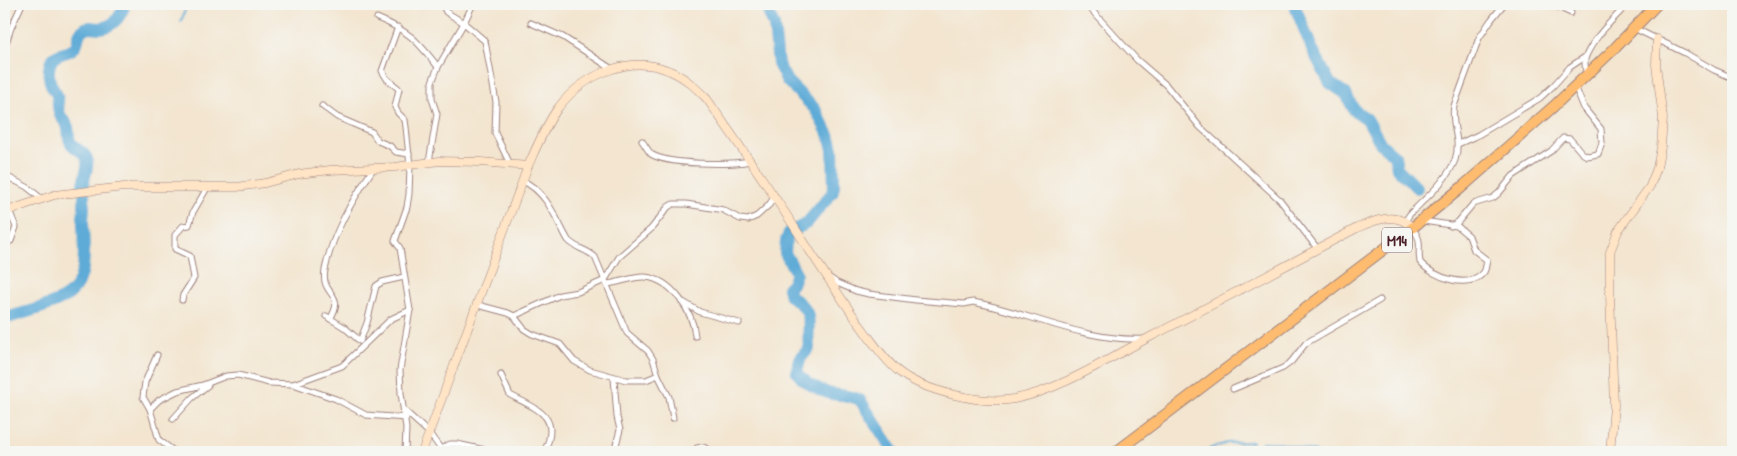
<svg xmlns="http://www.w3.org/2000/svg" width="1737" height="456" viewBox="0 0 1737 456" font-family="'Patrick Hand',sans-serif">
<style>
.lines{fill:none;stroke-linecap:round;stroke-linejoin:round}
.stream{stroke:#5eabd7;stroke-width:2}
.river{stroke:#5eabd7;stroke-width:12}
.street-casing{stroke:#9e827d;stroke-width:7}
.secondary-casing{stroke:#9e827d;stroke-width:9}
.highway-casing{stroke:#9e827d;stroke-width:12}
.street{stroke:#fff;stroke-width:5}
.secondary{stroke:#ffe4c6;stroke-width:8}
.highway{stroke:#febc70;stroke-width:10}
.labels{text-anchor:middle;dominant-baseline:central;stroke-width:4;stroke-linejoin:round;paint-order:stroke}
.shield{fill:#f6f6f2;stroke:#7e6067;stroke-width:1}
.shield-label{font-size:15px;font-weight:bold;fill:#4a1f2b}
</style>
<rect width="100%" height="100%" fill="#f6f6f2"/>
<filter id="ink" filterUnits="userSpaceOnUse"><feTurbulence type="fractalNoise" baseFrequency=".02" numOctaves="2"/><feDisplacementMap in="SourceGraphic" scale="10" xChannelSelector="R" yChannelSelector="G"/><feConvolveMatrix kernelMatrix="1 2 1 2 8 2 1 2 1" color-interpolation-filters="sRGB"/></filter>
<filter id="wash" filterUnits="userSpaceOnUse"><feTurbulence type="fractalNoise" baseFrequency=".0096" numOctaves="4" result="noise"/><feDisplacementMap in="SourceGraphic" scale="20" xChannelSelector="R" yChannelSelector="G"/><feGaussianBlur stdDeviation="1.12" result="paint"/><feColorMatrix in="noise" values="0 0 0 0 0 0 0 0 0 0 0 0 0 0 0 0 0 1.4 0 .05"/><feComposite in="paint" operator="in"/></filter>
<g filter="url(#wash)">
<rect width="100%" height="100%" fill="#f3e5cf"/>
<g class="lines">
<g class="stream">
<polyline points="181,22 187,4"/>
<polyline points="1262,442 1279,443 1316,452"/>
<polyline points="1200,452 1227,443 1252,442"/>
</g>
<g class="river">
<path d="M765,4L774,26L778,64L787,81L815,109L829,135L833,149L834,186L832,193L807,223L789,233L786,241L785,253L796,273L792,284L788,288L790,296C817,313 806,322 809,348L800,359L797,372C802,381 818,390 828,393C839,396 849,394 860,400L894,452"/>
<polyline points="1294,4 1313,51 1330,83 1346,94 1354,110 1367,119 1381,144 1395,156 1397,168 1417,188"/>
<path d="M83,185C84,177 89,167 87,159C84,150 75,150 71,143C67,138 70,131 67,125C66,121 62,119 60,115C57,108 59,100 56,93C55,91 53,89 52,87C49,80 48,71 50,64C54,52 66,55 74,48C80,43 76,33 84,29C89,25 94,28 99,28C113,28 121,16 125,4"/>
<path d="M4,319C23,312 44,309 62,299C91,284 83,248 83,222C83,213 85,205 84,196"/>
</g>
</g>
</g>
<g filter="url(#ink)">
<g class="lines">
<g class="street-casing">
<g id="street">
<polyline points="442,4 446,12 464,23 485,41 496,102 495,133 510,164"/>
<polyline points="1086,4 1137,60 1166,85 1200,127 1280,200 1317,248"/>
<polyline points="1551,4 1571,13"/>
<path d="M377,18C409,31 417,40 438,67"/>
<polyline points="531,23 563,37 612,69"/>
<polyline points="398,27 382,71 387,79 399,89 395,107 398,113 405,120 406,127 410,166 409,194 407,207 395,241 400,248 410,310 400,370 401,393 406,428 405,452"/>
<polyline points="1634,28 1685,53 1714,70 1733,78"/>
<polyline points="4,49 11,28 22,4"/>
<path d="M1588,73L1586,71C1585,66 1584,60 1586,56C1595,36 1613,19 1628,4"/>
<polyline points="322,106 337,117 372,132 378,141 390,146 396,152 409,154"/>
<path d="M642,141C645,145 648,151 651,154C668,165 730,165 750,161"/>
<polyline points="1458,144 1478,135 1540,98 1553,86 1570,67 1585,57"/>
<polyline points="429,162 437,114 432,99 432,82 438,67 464,23 473,4"/>
<polyline points="4,175 27,187 42,199"/>
<path d="M523,181C547,192 556,219 568,240C576,249 587,249 595,257L627,333L648,351L653,359L658,375L669,397L673,418"/>
<polyline points="9,210 16,227 11,241"/>
<path d="M1406,221C1409,212 1415,210 1421,203C1433,192 1449,176 1455,160C1462,140 1450,125 1454,106L1479,38L1491,20L1504,4"/>
<polyline points="1451,226 1458,222 1473,204 1493,198 1499,193 1513,176 1551,151 1563,138 1570,139 1582,153 1587,156 1598,154 1602,143 1601,129 1584,108 1575,86"/>
<path d="M1412,228C1424,242 1417,247 1420,262C1432,277 1470,291 1484,272C1486,269 1486,264 1487,260L1474,250L1469,236L1457,226L1423,221"/>
<path d="M830,278L837,283L856,291L869,294L916,300L964,304L973,302C1030,313 1085,342 1144,339"/>
<path d="M607,284C620,283 633,276 645,277C672,279 693,312 695,336"/>
<polyline points="182,300 183,295 194,278 190,256 175,249 175,235 183,226 189,225 193,212 207,188"/>
<polyline points="683,302 700,312 739,323"/>
<polyline points="478,305 508,313 514,316 560,295 578,292 605,280 619,257 651,229 668,207 673,204 686,204 718,209 723,210 740,219 748,220 757,216 769,205 775,196"/>
<polyline points="326,316 344,327 360,341"/>
<polyline points="514,316 524,329 532,334 560,344 574,361 590,370 626,380 646,380 658,375"/>
<path d="M330,319C347,292 320,297 325,270C332,234 353,199 373,169"/>
<polyline points="360,341 367,323 376,286 382,282 404,277"/>
<polyline points="157,355 145,382 143,397 150,409 159,440 175,452"/>
<path d="M501,375L510,395C537,409 562,416 544,452"/>
<polyline points="293,384 342,366 391,319 410,310"/>
<polyline points="1233,389 1283,368 1291,362 1306,343 1380,300"/>
<polyline points="150,409 159,400 177,391 203,385 226,376 238,375 269,383 293,384 336,399 366,415 406,418"/>
<polyline points="405,411 429,433 443,452"/>
<polyline points="173,419 192,398 208,385"/>
<polyline points="441,449 450,444 457,444 485,450 504,452"/>
<polyline points="614,452 620,430 617,417 614,378"/>
<polyline points="699,452 697,448 703,447 714,452"/>
</g>
</g>
<g class="secondary-casing">
<g id="secondary">
<polyline points="4,212 54,195 124,187 237,187 265,183 299,174 330,170 395,167 439,161 481,162 528,166"/>
<path d="M422,452L528,166C537,146 545,126 558,108C583,75 630,53 670,71C685,77 696,88 707,99C740,146 773,193 804,242C825,274 845,305 868,336C877,348 886,361 898,371C922,391 984,405 1014,399C1058,391 1108,359 1148,338C1218,302 1287,265 1357,228C1375,220 1398,211 1412,228"/>
<polyline points="1610,452 1614,406 1610,294 1610,252 1618,231 1650,186 1657,168 1661,147 1663,118 1656,65 1657,39"/>
</g>
</g>
<g class="highway-casing">
<polyline id="highway" points="1116,452 1412,228 1461,188 1554,106 1615,48 1657,4"/>
</g>
<use href="#street" class="street"/>
<use href="#secondary" class="secondary"/>
<use href="#highway" class="highway"/>
</g>
</g>
<g class="labels">
<rect class="shield" x="1382" y="227.5" width="30" height="25" rx="4"/>
<g class="shield-label">
<text x="1397" y="240">M14</text>
</g>
</g>
<rect width="1737" height="456" fill="none" stroke="#f6f6f2" stroke-width="20"/>
</svg>
